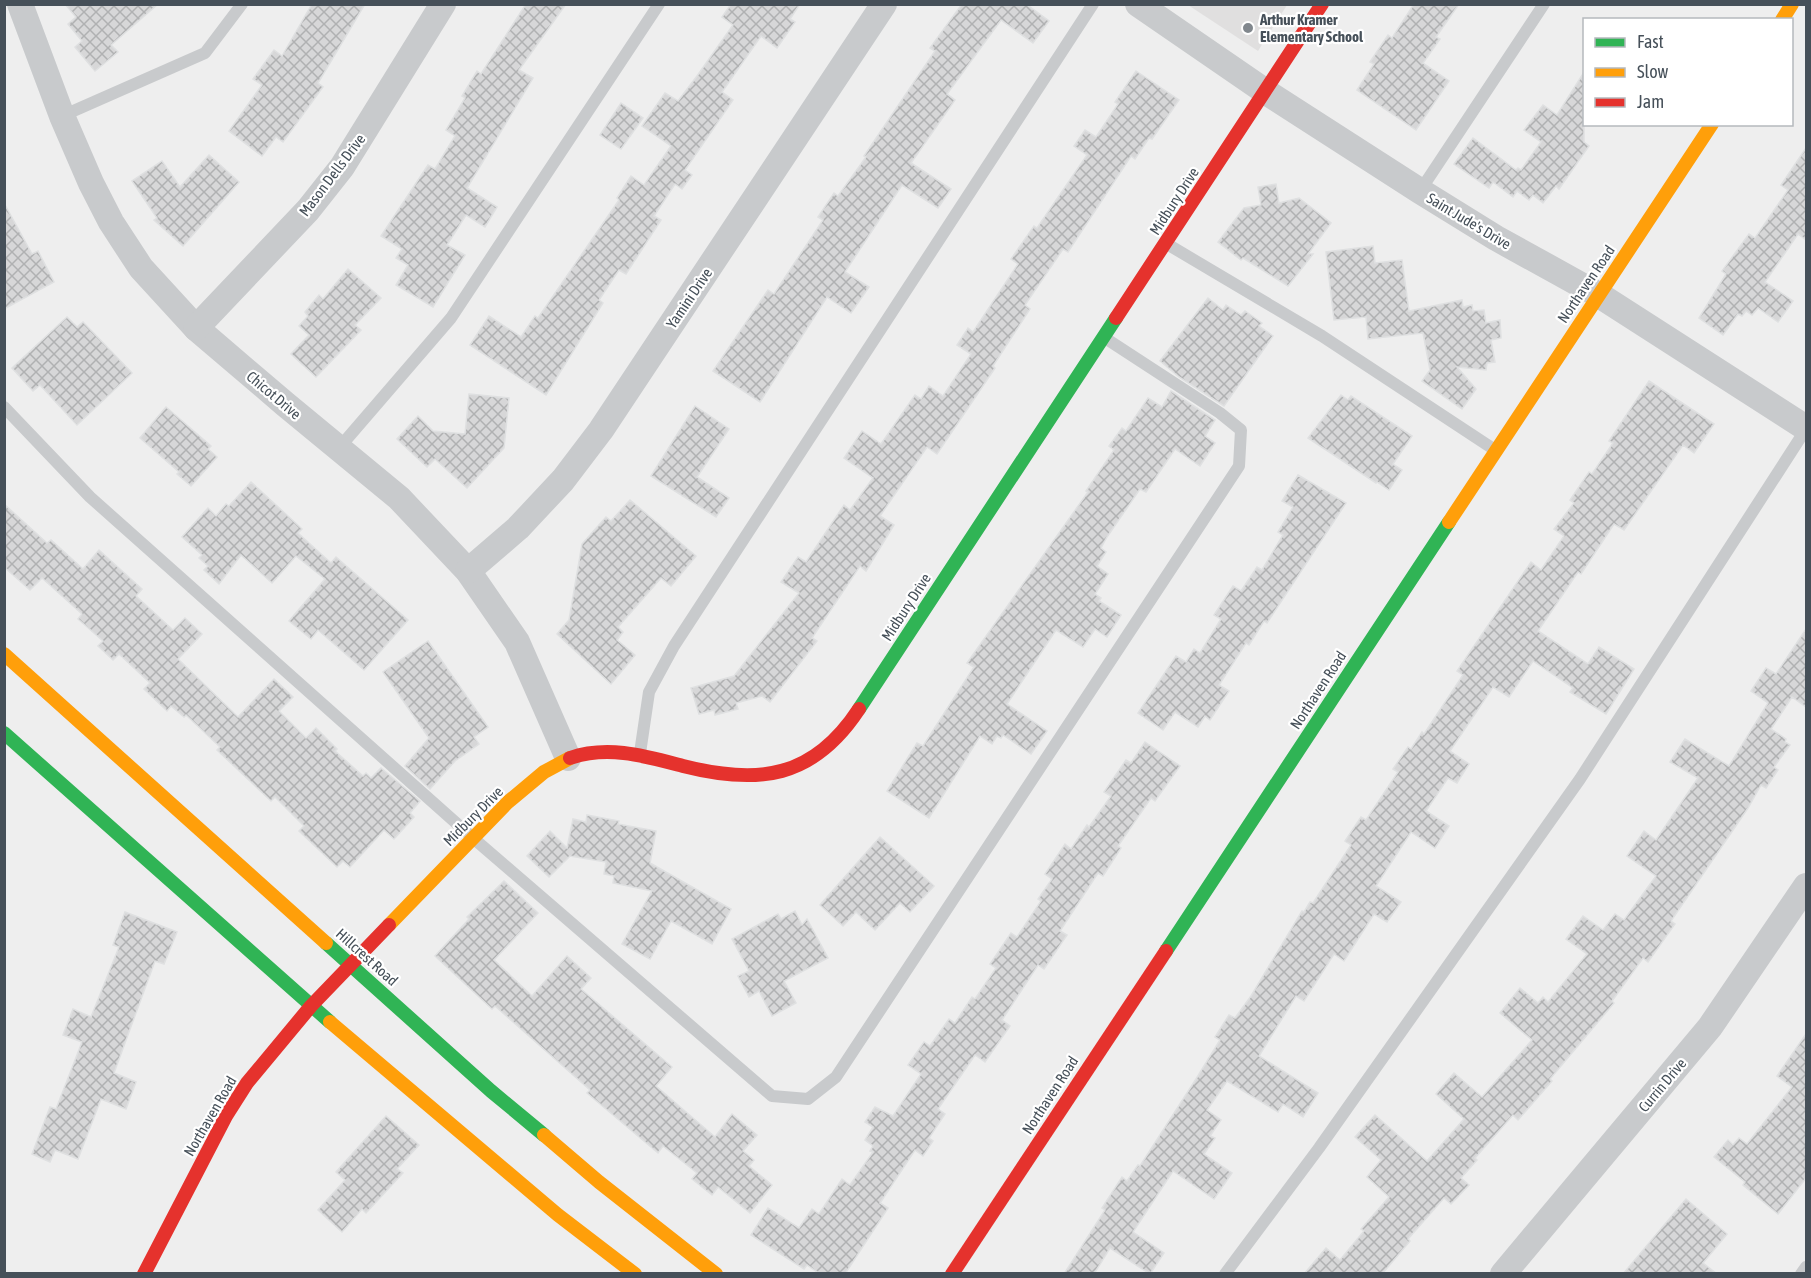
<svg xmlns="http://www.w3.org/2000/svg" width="1811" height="1278" viewBox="0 0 1811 1278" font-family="'Asap Condensed',sans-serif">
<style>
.education{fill:#e0dfdf}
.building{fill:url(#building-cross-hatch);stroke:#dfe0e1;stroke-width:1.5}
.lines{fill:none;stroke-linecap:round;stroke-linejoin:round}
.lane{stroke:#c8cacc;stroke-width:12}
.street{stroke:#c8cacc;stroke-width:26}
.fast{stroke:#30b455;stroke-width:14}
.slow{stroke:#ff9f0a;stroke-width:14}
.jam{stroke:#e5322d;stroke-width:14}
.poi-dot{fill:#81878d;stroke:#fff;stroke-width:2}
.labels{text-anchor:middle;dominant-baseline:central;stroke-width:4.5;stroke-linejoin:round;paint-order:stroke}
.poi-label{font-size:15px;font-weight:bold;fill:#465059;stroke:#fff;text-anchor:start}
.street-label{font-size:15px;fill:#465059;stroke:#fff}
</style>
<defs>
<pattern id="building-cross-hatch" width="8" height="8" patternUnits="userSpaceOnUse" patternTransform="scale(1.5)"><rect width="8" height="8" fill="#d7d7d8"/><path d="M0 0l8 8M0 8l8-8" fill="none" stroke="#b0b1b2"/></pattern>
</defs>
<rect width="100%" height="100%" fill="#eee"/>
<polygon class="education" points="1188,5 1287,5 1258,51"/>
<g class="building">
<polygon points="65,4 158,4 111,45 118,52 95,71 75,47 82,41 68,24 76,17"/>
<polygon points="312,4 365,4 318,83 323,87 283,142 276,137 262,156 229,131 262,85 253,79 274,50 282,56"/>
<polygon points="526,4 566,4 519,70 533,78 467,188 497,207 485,227 466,215 447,245 465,255 433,307 396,285 408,265 396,258 402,249 381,236 428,165 435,169 455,136 446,130 465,98 462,96 477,71 481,74"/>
<polygon points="731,4 800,4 790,19 795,22 777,48 761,36 722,92 733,100 685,170 692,175 682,189 675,184 654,216 661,220 626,274 619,270 599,300 603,303 546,395 470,345 489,316 521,337 535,316 538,318 619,200 617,198 631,176 644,185 671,146 642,126 665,93 678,101 697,76 733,25 722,17"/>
<polygon points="962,4 1026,4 1049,21 1033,43 1001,20 947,94 955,100 911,163 951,189 938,208 902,185 845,272 869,287 851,313 827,297 760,402 713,371 768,290 774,294 823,220 818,217 834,193 838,196 866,157 864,156 935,51 930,48"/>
<polygon points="1414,4 1459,4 1436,37 1440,39 1423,63 1449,81 1416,130 1357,90 1374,64 1370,62 1388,35 1392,38"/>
<polygon points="1136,71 1179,100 1152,139 1149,138 1135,159 1131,156 1068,252 1063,249 1025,305 1030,309 993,366 995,368 937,454 927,447 880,516 894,525 866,571 860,566 812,638 817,641 770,702 762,696 736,703 738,709 715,715 714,710 699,714 691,688 734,676 799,593 781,582 798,557 806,562 844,505 850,510 873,478 844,458 862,431 881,444 915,395 921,399 929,386 943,396 971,354 957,345 968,328 973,332 1018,264 1011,259 1034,226 1037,228 1087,155 1074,146 1085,130 1096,137 1118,104 1115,102"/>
<polygon points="1584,72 1584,142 1589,146 1559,189 1556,186 1543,203 1533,195 1529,200 1517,191 1513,197 1493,182 1489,188 1454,164 1473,138 1516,170 1518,168 1521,170 1541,142 1524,130 1543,105 1557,115"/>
<polygon points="621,103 643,118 621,149 600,135"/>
<polygon points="1806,148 1806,240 1798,234 1765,282 1793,301 1778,322 1758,308 1752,315 1746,311 1742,316 1738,314 1723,335 1699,318 1726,274 1722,271 1749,234 1755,238 1788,190 1781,185"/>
<polygon points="209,155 239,182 183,246 154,220 157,218 132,181 162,161 180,187"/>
<polygon points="1276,184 1279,203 1299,198 1331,223 1308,254 1313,254 1288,286 1243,258 1241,260 1218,242 1244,208 1261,205 1258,187"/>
<polygon points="4,203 32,254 38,251 54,282 4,309"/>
<polygon points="1373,246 1375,263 1402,260 1409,311 1462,300 1463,307 1472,305 1473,311 1484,310 1486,323 1500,320 1501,338 1491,340 1495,362 1487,363 1486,370 1457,367 1476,389 1462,409 1422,381 1430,370 1423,333 1368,339 1366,317 1334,320 1326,252"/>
<polygon points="348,269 381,298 355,325 361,330 316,377 291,354 309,335 299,326 308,316 305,312 319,295 323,299"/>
<polygon points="1208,298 1223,310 1226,305 1241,315 1245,311 1262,323 1259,326 1273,336 1224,406 1179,377 1160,361"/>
<polygon points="67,317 77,327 83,322 132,373 77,425 40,385 33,391 12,368"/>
<polygon points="1649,381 1714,424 1694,453 1683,445 1624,530 1614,524 1581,574 1578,572 1538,631 1588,664 1599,647 1634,669 1606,714 1570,692 1573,688 1533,661 1509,697 1493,687 1450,751 1469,764 1457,783 1448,778 1426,811 1449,826 1435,848 1411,832 1376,886 1401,902 1387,922 1374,914 1344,961 1334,954 1304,1001 1296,996 1259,1056 1318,1093 1303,1117 1283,1104 1278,1112 1227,1081 1207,1110 1221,1120 1210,1136 1215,1138 1204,1154 1232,1173 1214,1199 1173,1171 1133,1232 1164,1253 1150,1274 1110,1248 1094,1274 1064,1274 1105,1210 1102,1208 1122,1177 1127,1181 1138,1165 1140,1166 1196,1079 1220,1040 1215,1037 1229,1015 1235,1018 1251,996 1302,911 1304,912 1310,902 1313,903 1351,845 1345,841 1361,817 1366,820 1398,772 1393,769 1408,747 1411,749 1422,732 1424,734 1463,675 1457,671 1531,562 1541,570 1564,536 1554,529 1574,503 1570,500 1589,472 1592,474 1613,443 1609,441"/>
<polygon points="1171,391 1215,420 1205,436 1215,443 1200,466 1175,449 1146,492 1140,489 1107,537 1101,548 1106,552 1097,566 1108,574 1095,594 1101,598 1099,601 1121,615 1107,637 1095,629 1083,647 1056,630 1007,704 1047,731 1031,754 1003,735 1001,738 997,736 992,744 980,736 929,818 887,791 917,743 923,746 974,667 967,663 1088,492 1086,491 1114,450 1109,446 1122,428 1126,431 1148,398 1162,407"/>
<polygon points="469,394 509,398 504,448 467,488 435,459 427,467 397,439 418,416 433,431 465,434"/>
<polygon points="1341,395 1348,400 1351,396 1412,436 1393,464 1402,470 1389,490 1377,482 1376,483 1308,438"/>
<polygon points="695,406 729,429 697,477 729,498 716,517 651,476"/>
<polygon points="166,407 211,446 208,449 217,457 191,486 177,474 179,472 140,438"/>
<polygon points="1298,475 1346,503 1267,623 1264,621 1249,645 1246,643 1219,685 1229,691 1210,720 1205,716 1198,727 1175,712 1163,730 1138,713 1176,656 1186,662 1194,649 1200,653 1221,619 1214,615 1233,586 1241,591 1257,567 1262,570 1283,535 1278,532 1293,507 1282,501"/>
<polygon points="251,482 302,529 298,533 331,563 336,557 408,620 364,670 318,630 311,639 289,621 325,579 296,556 272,583 241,555 219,584 204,570 208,566 199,558 202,555 182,537 208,508 216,516 226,504 229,506"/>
<polygon points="630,500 696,556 671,586 661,578 618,627 623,632 617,640 635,655 611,684 557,634 569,620 582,544 606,517 611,521"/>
<polygon points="4,504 47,543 51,540 83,569 99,550 142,589 136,596 173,630 185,618 202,634 178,659 238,717 274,679 293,697 279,711 306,738 316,728 337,749 335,751 363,776 366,773 371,778 381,768 420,801 410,813 414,817 394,839 384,830 350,867 343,861 337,867 299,831 304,826 275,797 271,801 217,750 220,747 186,715 184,717 171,706 167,711 144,689 150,683 119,654 113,660 98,646 103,641 78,619 82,614 42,578 30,590 4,567"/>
<polygon points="1806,629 1806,707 1792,697 1771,729 1786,739 1785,742 1790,745 1774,767 1778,770 1766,788 1761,785 1748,808 1671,921 1675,924 1648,962 1643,958 1612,1001 1614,1003 1550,1079 1552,1081 1518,1120 1513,1115 1475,1158 1477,1160 1461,1178 1469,1185 1451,1204 1444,1198 1408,1239 1410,1241 1382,1274 1304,1274 1326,1248 1340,1260 1364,1231 1361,1229 1389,1197 1367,1177 1381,1160 1355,1137 1375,1115 1427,1161 1464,1119 1436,1094 1454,1073 1482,1097 1532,1040 1500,1013 1520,988 1538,1003 1543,997 1548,1002 1587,954 1566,939 1583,916 1603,930 1615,914 1624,920 1656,876 1627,856 1644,831 1656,840 1698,778 1670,762 1685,739 1729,766 1768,703 1751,691 1766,668 1776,674"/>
<polygon points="428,641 488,727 474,737 479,744 455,761 430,789 405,766 429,738 383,672"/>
<polygon points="1145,742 1180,766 1155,801 1151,798 1118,846 1121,848 1103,876 1098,873 1060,931 1067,935 1044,969 1038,965 1002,1020 1010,1026 985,1062 975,1055 938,1109 945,1114 929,1138 933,1141 923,1156 915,1150 880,1203 888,1208 845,1274 820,1274 807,1265 804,1269 751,1235 768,1208 799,1228 812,1209 819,1214 842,1179 850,1185 873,1152 870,1151 873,1146 865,1140 873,1127 865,1122 875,1107 893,1116 921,1074 908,1065 924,1042 930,1046 949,1019 955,1023 972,997 975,999 996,968 990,964 1011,933 1017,937 1041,901 1038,899 1052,879 1045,874 1065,844 1071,849 1087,825 1089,827 1111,796 1104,792 1126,760 1131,763"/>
<polygon points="587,815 619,821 618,824 656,831 650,863 731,909 712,944 671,921 650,959 622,944 652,891 613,883 614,876 604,874 606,862 570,856 549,877 527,856 550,831 567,848 573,819 586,822"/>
<polygon points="880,837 934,886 910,912 900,903 875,930 856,912 843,926 820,905"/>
<polygon points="504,881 538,913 494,960 532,996 567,956 591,978 581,989 672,1067 656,1086 715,1137 732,1114 757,1135 743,1151 754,1160 749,1166 772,1185 750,1213 718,1187 712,1195 692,1179 697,1173 663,1146 658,1153 587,1093 590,1090 495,1006 492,1009 435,956 469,919 467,917"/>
<polygon points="795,911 802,925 807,919 828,958 784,981 796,1003 772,1016 759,991 749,997 738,976 749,971 732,939 778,914 781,919"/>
<polygon points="125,912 177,932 164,964 155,961 114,1073 136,1082 126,1109 101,1099 78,1159 55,1150 50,1162 32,1154 50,1107 56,1109 82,1042 63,1035 73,1009 91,1017 119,947 113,945"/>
<polygon points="1806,1034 1806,1178 1778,1214 1743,1185 1745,1182 1714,1157 1728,1140 1733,1145 1739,1138 1747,1144 1792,1087 1777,1076"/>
<polygon points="386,1116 419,1145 397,1169 403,1173 366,1213 362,1209 342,1232 318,1210 345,1180 336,1172"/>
<polygon points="1686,1199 1727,1234 1703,1263 1717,1274 1623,1274"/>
</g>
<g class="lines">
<g class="lane">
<polyline points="62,116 205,53 242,4"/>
<polyline points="1420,191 1544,4"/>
<polyline points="1167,244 1322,336 1495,450"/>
<polyline points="4,407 90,497 473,838 772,1096 808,1099 836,1077 1239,466 1241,430 1220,413 1105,338"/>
<polyline points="339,448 451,318 659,4"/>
<polyline points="640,753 649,692 674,646 1093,4"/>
<polyline points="1225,1274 1319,1148 1580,779 1806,429"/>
<polyline points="1801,1274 1806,1267"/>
</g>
<g class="street">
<polyline points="20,4 62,116 91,183 111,222 141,268 196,328 285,404 399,498 468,571 517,642 568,758"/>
<polyline points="1138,4 1266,92 1420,191 1496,238 1599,295 1806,428"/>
<polyline points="196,328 308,210 342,167 443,4"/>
<polyline points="468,571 518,528 563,480 601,430 884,4"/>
<polyline points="1503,1274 1710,1027 1806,886"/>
</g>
<g class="fast">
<polyline points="859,709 1116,318"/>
<polyline points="4,733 330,1022"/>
<polyline points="326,943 491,1091 544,1135"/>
<polyline points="1166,951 1449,522"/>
</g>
<g class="slow">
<polyline points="1782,20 1792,4"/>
<polyline points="1449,522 1712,124"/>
<polyline points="4,654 326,943"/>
<polyline points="389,925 508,802 544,772 570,758"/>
<polyline points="330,1022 558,1215 635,1274"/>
<polyline points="544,1135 599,1182 716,1274"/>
</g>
<g class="jam">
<polyline points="1116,318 1322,4"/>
<path d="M570,758C608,745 645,756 683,766C758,785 813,779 859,709"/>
<polyline points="144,1274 226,1116 247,1083 311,1006 389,925"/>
<polyline points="952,1274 1166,951"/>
</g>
</g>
<circle class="poi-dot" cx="1248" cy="28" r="6"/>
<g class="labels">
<g class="poi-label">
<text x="1260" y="19">Arthur Kramer<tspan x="1260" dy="17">Elementary School</tspan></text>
</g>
<g class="street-label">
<text transform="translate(332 175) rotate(-53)">Mason Dells Drive</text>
<text transform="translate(1174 201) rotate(-57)">Midbury Drive</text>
<text transform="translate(1469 221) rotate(31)">Saint Jude's Drive</text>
<text transform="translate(1586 284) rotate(-56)">Northaven Road</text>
<text transform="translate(689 298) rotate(-56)">Yamini Drive</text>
<text transform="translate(274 395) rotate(40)">Chicot Drive</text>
<text transform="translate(906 607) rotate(-57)">Midbury Drive</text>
<text transform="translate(1318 690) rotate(-57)">Northaven Road</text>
<text transform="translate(473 816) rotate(-45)">Midbury Drive</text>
<text transform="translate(367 957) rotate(42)">Hillcrest Road</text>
<text transform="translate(1662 1085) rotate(-50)">Currin Drive</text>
<text transform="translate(1050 1095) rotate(-57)">Northaven Road</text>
<text transform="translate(210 1116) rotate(-60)">Northaven Road</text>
</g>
</g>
<rect width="1811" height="1278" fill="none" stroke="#465059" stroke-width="12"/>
<rect x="1583" y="18" width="210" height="108" fill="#ffffff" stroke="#b5b9bd" stroke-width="1.5"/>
<rect x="1595" y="38" width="30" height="9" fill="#30b455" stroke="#b5b9bd" stroke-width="1.5"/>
<text x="1637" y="48" font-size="18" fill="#465059">Fast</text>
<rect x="1595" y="68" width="30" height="9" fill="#ff9f0a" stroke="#b5b9bd" stroke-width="1.5"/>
<text x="1637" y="78" font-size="18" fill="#465059">Slow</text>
<rect x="1595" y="98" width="30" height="9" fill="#e5322d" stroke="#b5b9bd" stroke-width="1.5"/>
<text x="1637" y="108" font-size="18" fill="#465059">Jam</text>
</svg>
